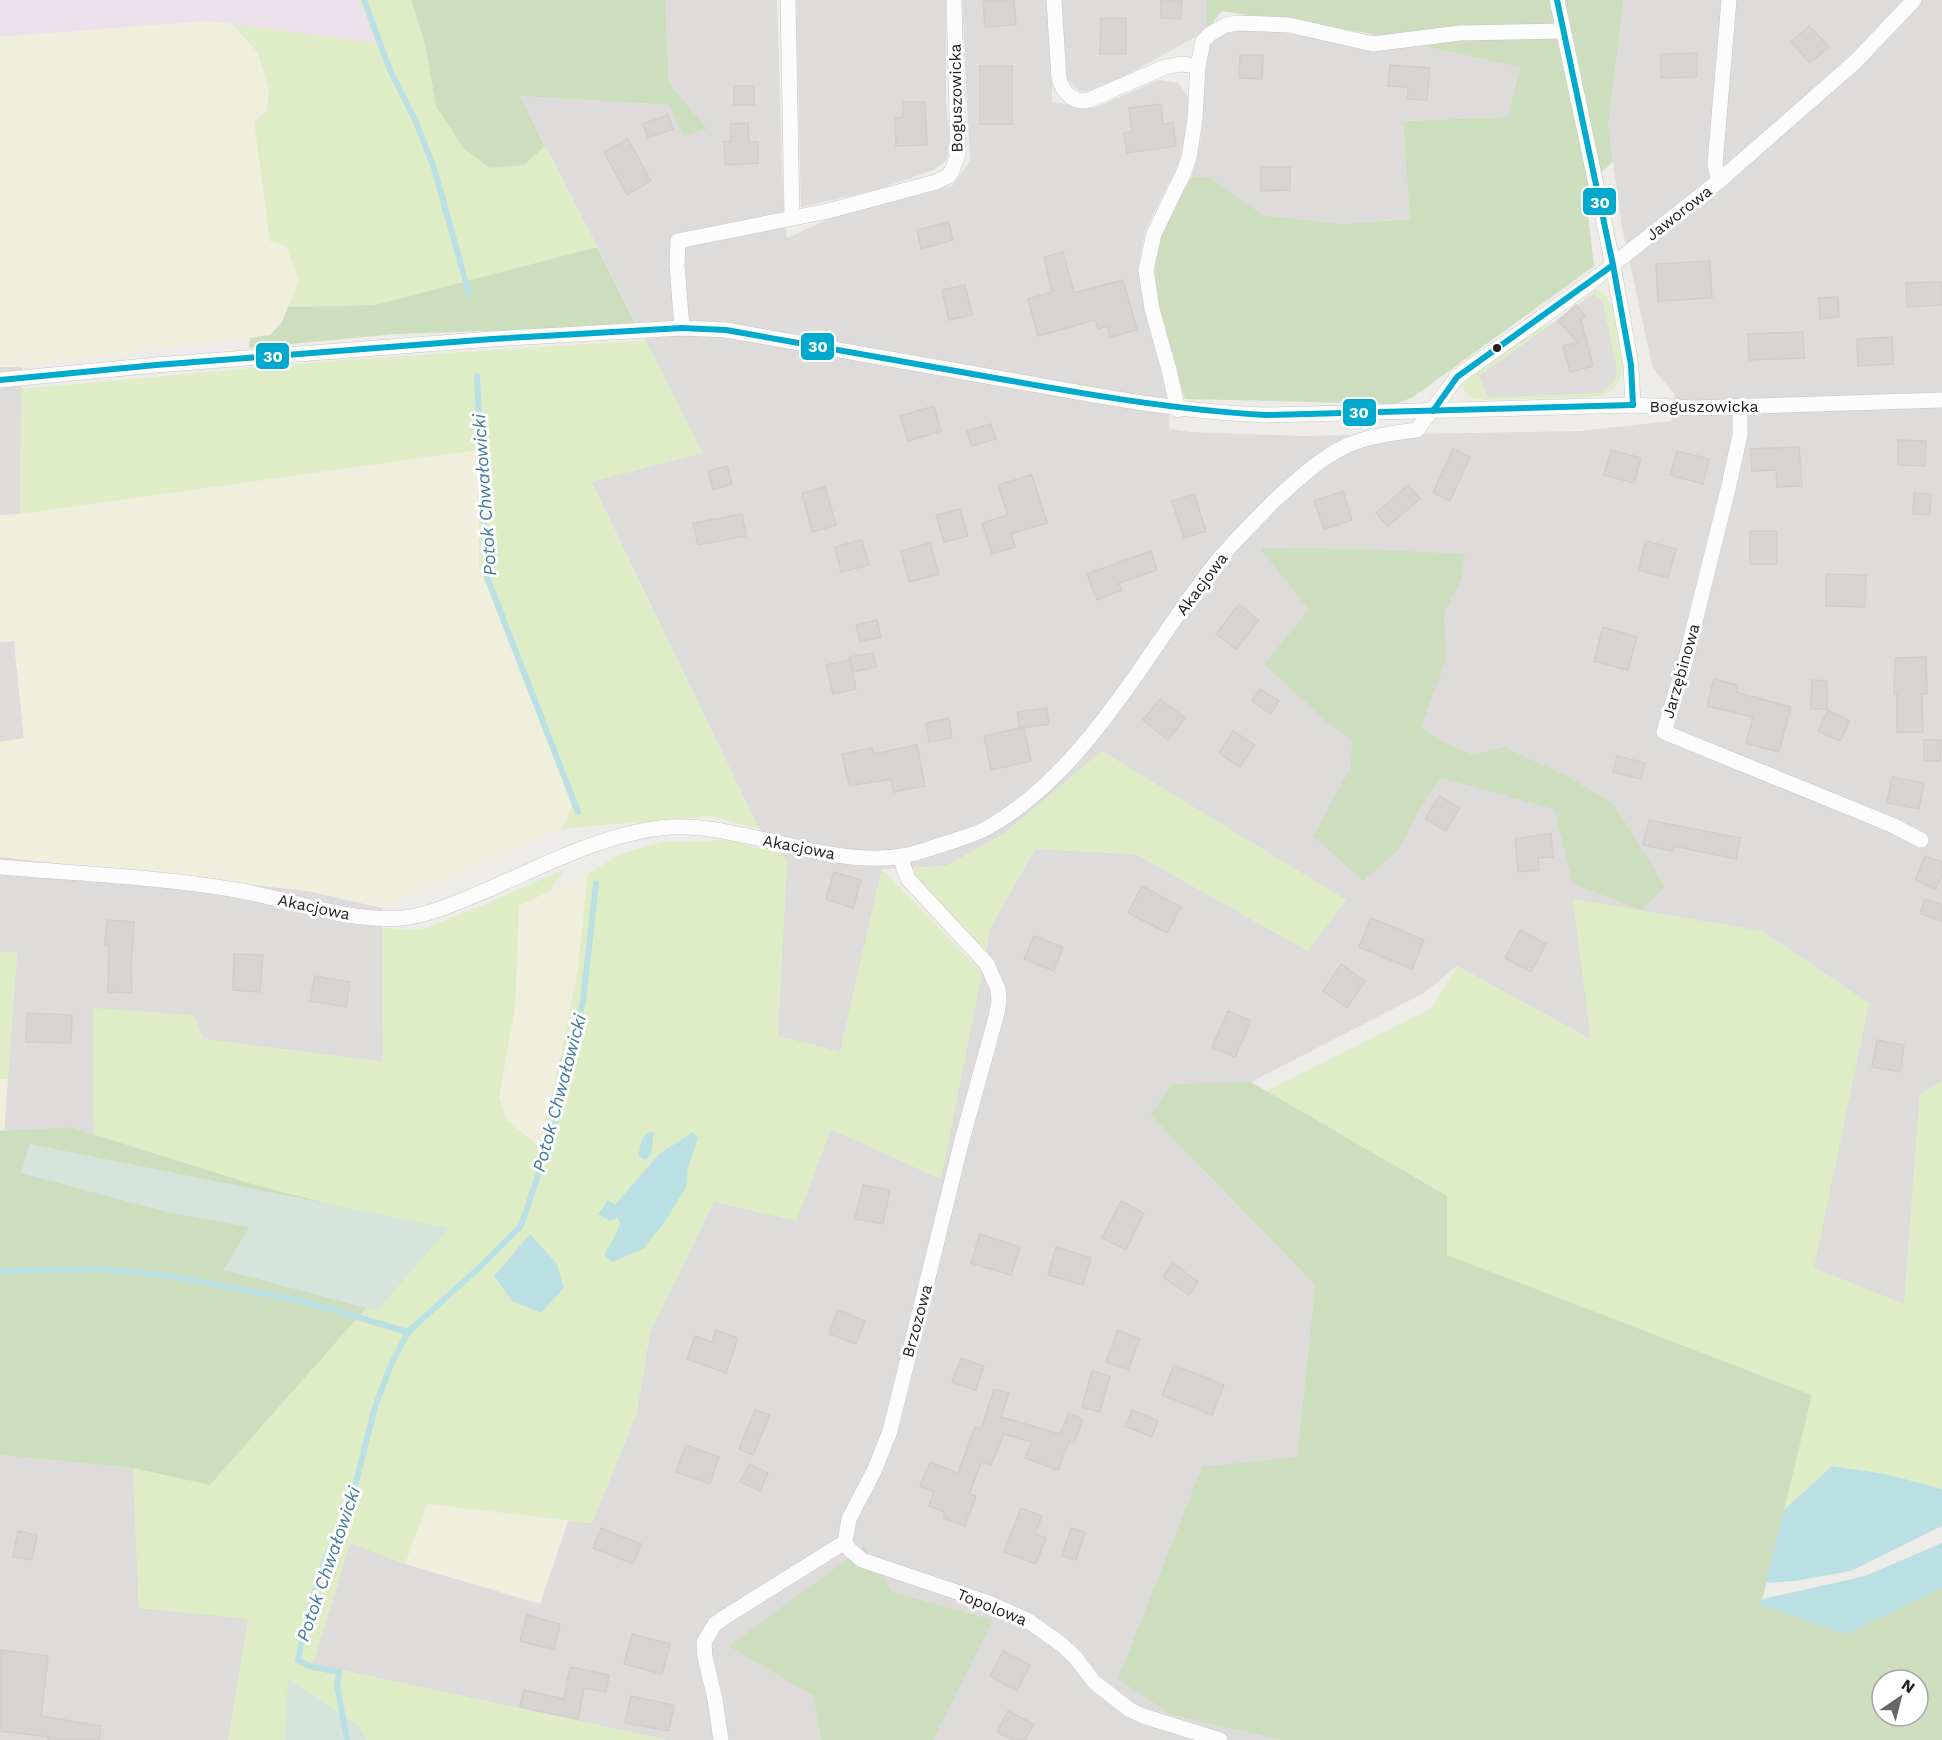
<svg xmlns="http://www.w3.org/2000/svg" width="1942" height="1740" viewBox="0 0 1942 1740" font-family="'Work Sans',sans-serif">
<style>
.residential{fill:#dddcda}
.industrial{fill:#ece1ea}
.farmland{fill:#f0eedc}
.grass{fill:#dfedc6}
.forest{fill:#ccdebd;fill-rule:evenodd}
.wetland{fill:#d6e5db}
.water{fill:#bbe0e3}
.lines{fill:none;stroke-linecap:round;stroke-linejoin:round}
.stream{stroke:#bbe0e3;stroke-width:6}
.building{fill:#d7d4d2;stroke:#d2cdca;stroke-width:1.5}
.street-casing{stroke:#c7c6c5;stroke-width:16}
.street{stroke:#fcfcfc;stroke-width:15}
.bus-1-casing{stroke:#fff;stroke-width:10}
.bus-1{stroke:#00a9ce;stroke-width:6}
.bus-dot{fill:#202020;stroke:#fff;stroke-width:2}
.labels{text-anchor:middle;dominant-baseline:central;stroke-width:6;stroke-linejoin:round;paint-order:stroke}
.street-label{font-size:16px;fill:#202020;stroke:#fff}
.water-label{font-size:18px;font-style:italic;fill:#3e7a9e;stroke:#fff}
.line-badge{stroke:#fff;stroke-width:2}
.badge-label{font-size:16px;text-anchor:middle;font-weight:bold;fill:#fff}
</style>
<rect width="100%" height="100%" fill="#eeece9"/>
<g class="residential">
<polygon points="665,0 777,0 783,197 787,238 867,201 952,186 970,161 962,0 1052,0 1052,102 1094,108 1159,80 1178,83 1188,96 1190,119 1179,163 1145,231 1139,262 1170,400 1169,429 1190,432 1302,436 1581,431 1671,421 1675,394 1653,369 1622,227 1608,125 1624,0 1942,0 1942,1081 1920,1095 1904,1305 1813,1268 1869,1003 1573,899 1592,1040 1457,966 1424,993 1251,1082 1172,1085 1150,1115 1315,1285 1297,1457 1172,1715 1281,1740 933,1740 992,1620 893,1592 730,1646 813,1696 821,1740 667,1740 313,1664 350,1543 405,1564 540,1603 568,1521 592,1523 636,1415 650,1332 714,1201 796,1220 831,1129 941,1179 990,928 1035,849 1136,854 1308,951 1102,751 1005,833 947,866 882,869 840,1052 777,1036 787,861 759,829 591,481 702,452 520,96 670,105 706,129 669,83"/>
<polygon points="796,0 946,0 946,98 950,146 946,161 934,170 872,191 801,207"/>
<polygon points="1060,0 1207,0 1206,31 1096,92 1079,91 1066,78"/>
<polygon points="1247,28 1330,39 1412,43 1520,66 1507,117 1403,121 1410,219 1341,224 1263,215 1211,178 1192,176 1201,138 1206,52 1212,39 1222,32"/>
<polygon points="1593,293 1603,301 1617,368 1616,378 1612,385 1601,393 1488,398 1478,376 1561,317"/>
<polygon points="0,367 22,367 20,514 0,515"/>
<polygon points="14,641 24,738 0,742 0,642"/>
<polygon points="0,857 308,891 382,908 383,1062 204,1039 93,1008 94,1135 70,1127 4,1131 17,953 0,952"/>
<polygon points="0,1455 133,1468 139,1608 249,1618 228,1740 0,1740"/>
</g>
<polygon class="industrial" points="0,0 359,0 376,43 208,21 0,37"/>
<g class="farmland">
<polygon points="208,21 232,24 258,53 269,93 267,111 286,246 299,280 282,322 270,335 22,367 0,367 0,37"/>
<polygon points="478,450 479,566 572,806 562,829 382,908 308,891 0,857 0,742 24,738 14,641 0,642 0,515 20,514"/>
<polygon points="588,874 578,969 554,1087 538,1146 507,1120 499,1098 515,1007 519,905"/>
<polygon points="0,1079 8,1079 4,1131 0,1131"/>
<polygon points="426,1504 568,1521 540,1604 405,1564"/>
</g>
<g class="grass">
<polygon points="359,0 411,0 425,44 436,106 524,165 545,146 597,247 375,305 288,307 299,280 286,246 270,241 254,122 267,111 269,93 258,53 232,24 376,43"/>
<path d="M1595,290C1600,291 1604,292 1607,297C1613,305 1614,319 1616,329C1621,356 1633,388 1597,397L1488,400L1472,398L1465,392L1463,384L1470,376L1544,324L1549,326L1478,376L1487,398L1601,393C1611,385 1616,381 1617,368L1603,301L1592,292Z"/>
<polygon points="645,340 703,453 591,482 759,829 710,816 562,829 572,806 479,566 478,450 20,514 21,389 331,361"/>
<polygon points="1102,751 1346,900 1308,951 1136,854 1035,849 990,928 986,950 916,879 914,868 947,866 1005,833"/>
<polygon points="728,840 780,853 787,861 778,1036 840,1052 882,869 982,972 941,1179 831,1129 796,1221 714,1202 650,1332 636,1415 592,1523 427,1504 405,1564 350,1543 313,1664 667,1740 228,1740 248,1619 139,1608 133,1468 210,1485 252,1184 94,1135 93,1008 194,1015 204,1039 383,1062 382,928 421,930 483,905 565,869 549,892 519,905 515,1007 499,1098 507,1120 538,1146 554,1087 578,969 588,874 620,854 662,842"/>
<polygon points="1573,899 1762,931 1869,1003 1814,1268 1904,1304 1920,1095 1942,1081 1942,1489 1886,1474 1832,1466 1784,1510 1812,1395 1446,1255 1447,1196 1266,1091 1432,1008 1457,966 1591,1040"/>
<polygon points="0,952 17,953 8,1079 0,1079"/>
</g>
<g class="forest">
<polygon points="411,0 665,0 669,83 707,129 683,136 670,105 520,96 545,146 524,165 490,168 463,148 436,106 425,44"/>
<path d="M1207,0H1624L1608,125L1613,161L1585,189L1594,266L1413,397L1396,404L1185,399C1173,356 1146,285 1158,241C1165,218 1180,197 1192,176L1211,178L1263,215L1341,224L1410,219L1403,121L1507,117L1520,67L1366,33L1222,11L1206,31Z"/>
<polygon points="597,247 637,326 395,334 249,348 250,338 270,335 282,322 288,307 375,305"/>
<polygon points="1260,548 1360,549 1465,554 1461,580 1444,612 1446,660 1421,727 1444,743 1474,755 1504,747 1566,776 1613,803 1665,886 1642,910 1573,884 1554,809 1441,778 1426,799 1396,852 1363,881 1313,836 1351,767 1352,740 1328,723 1264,664 1309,610"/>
<path d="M1251,1082L1447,1196V1255L1812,1395L1761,1605L1920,1598L1942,1588V1740H1281L1172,1715L1118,1679L1202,1467L1297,1457L1315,1285L1150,1115L1172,1084ZM1882,1680H1918V1716H1882Z"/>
<polygon points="70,1127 252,1184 434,1231 210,1485 133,1468 0,1455 0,1131"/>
<polygon points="864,1547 893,1592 993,1620 933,1740 821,1740 813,1696 729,1646"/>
</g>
<g class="wetland">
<polygon points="30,1144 449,1228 377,1311 224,1270 249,1227 167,1212 21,1173"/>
<polygon points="288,1678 358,1725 367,1740 285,1740"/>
</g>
<g class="water">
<polygon points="648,1132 654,1132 651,1154 646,1160 638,1156 642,1139"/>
<polygon points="693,1132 698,1138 688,1168 686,1187 664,1223 643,1249 612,1262 604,1255 616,1234 620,1222 617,1218 610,1221 598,1214 608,1200 615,1205 659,1154"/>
<polygon points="530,1234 557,1264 564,1288 541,1313 512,1301 494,1276"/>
<polygon points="1832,1466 1886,1474 1942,1489 1942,1526 1851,1571 1795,1581 1766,1583 1784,1510"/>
<polygon points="1942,1543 1942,1588 1846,1634 1760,1605 1762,1599 1865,1576"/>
</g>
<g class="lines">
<g class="stream">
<polyline points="364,0 390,70 415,120 434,168 469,294"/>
<polyline points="477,376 487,577 578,812"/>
<polyline points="0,1271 104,1269 170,1276 299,1300 408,1332"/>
<path d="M347,1740L337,1685L339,1672L309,1666L298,1660C305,1618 324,1549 348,1514L375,1407L391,1365L408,1332L480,1267L521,1226L553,1131L583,1001L596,884"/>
</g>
</g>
<g class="building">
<polygon points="983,0 1014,0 1016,25 985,27"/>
<polygon points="1161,0 1182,0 1181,19 1161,18"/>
<polygon points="1101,18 1126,18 1126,54 1100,54"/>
<polygon points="1809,26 1829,47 1810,63 1791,42"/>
<polygon points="1697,53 1697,77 1661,78 1661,54"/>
<polygon points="1240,55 1263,55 1262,79 1239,78"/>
<polygon points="1390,65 1430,68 1427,100 1407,99 1408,87 1388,86"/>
<rect x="980" y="66" width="32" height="58"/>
<rect x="734" y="86" width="20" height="19"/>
<polygon points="903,102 925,102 927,145 896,146 895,118 903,117"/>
<polygon points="1161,104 1163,124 1173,123 1176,146 1127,153 1124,133 1132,132 1129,108"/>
<polygon points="668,115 673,129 648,138 643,124"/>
<polygon points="748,123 749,142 758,142 758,163 725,165 724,142 731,141 730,124"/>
<polygon points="628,139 651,181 627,195 604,152"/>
<polygon points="1261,167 1290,167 1290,190 1261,191"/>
<polygon points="949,222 953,240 921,249 917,230"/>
<polygon points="1063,252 1074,293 1123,280 1137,330 1110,337 1107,326 1098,329 1095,320 1038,336 1028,299 1052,292 1044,257"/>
<polygon points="1710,261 1712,298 1658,301 1656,264"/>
<polygon points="1942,282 1942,305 1907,307 1906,283"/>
<polygon points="965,285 972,315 949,320 942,290"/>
<polygon points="1838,297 1839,317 1820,319 1819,298"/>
<polygon points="1576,305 1585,316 1581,319 1593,366 1570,372 1563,346 1578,342 1558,321"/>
<polygon points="1803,332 1804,358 1749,360 1748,334"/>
<polygon points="1892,337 1893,364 1858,366 1857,339"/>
<polygon points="934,406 941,431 908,441 900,416"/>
<polygon points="991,424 996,439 972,446 967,431"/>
<polygon points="1898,440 1926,441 1925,466 1898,465"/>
<polygon points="1799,447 1802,486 1777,487 1776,470 1752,471 1750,449"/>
<polygon points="1453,449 1470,457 1450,501 1433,493"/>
<polygon points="1611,450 1641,458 1634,483 1604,475"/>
<polygon points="1677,451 1709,459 1703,484 1670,475"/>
<polygon points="727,466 732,484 713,490 708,471"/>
<polygon points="1032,475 1047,523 1011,534 1015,547 992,554 982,523 1008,515 998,485"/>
<polygon points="1408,485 1420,499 1388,526 1376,513"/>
<polygon points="825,487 836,525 812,532 802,493"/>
<polygon points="1343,491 1352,520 1324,529 1314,501"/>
<polygon points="1914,493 1931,494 1930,515 1913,514"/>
<polygon points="1194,494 1206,531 1184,538 1172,501"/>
<polygon points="960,509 968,536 944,542 936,515"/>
<polygon points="742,514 746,536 698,545 693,523"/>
<rect x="1750" y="531" width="27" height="33"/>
<polygon points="862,540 869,565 841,572 835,547"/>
<polygon points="1646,541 1676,549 1668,578 1638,570"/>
<polygon points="930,543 939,574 909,582 901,551"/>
<polygon points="1151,551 1157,570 1119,583 1122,590 1097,600 1087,574"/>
<polygon points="1826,574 1866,575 1865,607 1826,606"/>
<polygon points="1239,604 1259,620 1236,649 1216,634"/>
<polygon points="877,620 881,637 860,642 856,625"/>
<polygon points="1603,627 1637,637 1628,670 1594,661"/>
<polygon points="873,653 876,667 853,672 849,657"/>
<polygon points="1926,657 1927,694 1922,694 1923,732 1897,732 1897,694 1894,694 1895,658"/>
<polygon points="850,660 856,689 833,694 826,665"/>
<polygon points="1714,679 1738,685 1736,692 1791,707 1779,752 1746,743 1753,717 1707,706"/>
<polygon points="1812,680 1827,681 1827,709 1811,709"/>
<polygon points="1260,689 1279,701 1271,714 1252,701"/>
<polygon points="1160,699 1185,718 1168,740 1143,720"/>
<polygon points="1047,708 1049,724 1020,728 1017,712"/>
<polygon points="1828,710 1850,721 1840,741 1818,731"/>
<polygon points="949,718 952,738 929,742 926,723"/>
<polygon points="1024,727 1031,761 991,770 984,736"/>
<polygon points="1233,731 1255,745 1240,767 1219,753"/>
<polygon points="1924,740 1941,740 1940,761 1924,761"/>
<polygon points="917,745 925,786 893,792 891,779 849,786 842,754 872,748 873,754"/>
<polygon points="1617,756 1645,763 1641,779 1613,772"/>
<polygon points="1892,777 1924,783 1919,809 1887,803"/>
<polygon points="1439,796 1460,808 1446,831 1425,819"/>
<polygon points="1649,820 1740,838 1736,859 1673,846 1672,851 1643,845"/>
<polygon points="1551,833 1553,857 1538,858 1539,870 1518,872 1515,839"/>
<polygon points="1925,856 1942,862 1942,876 1936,889 1915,880"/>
<polygon points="834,872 861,880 853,908 826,899"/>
<polygon points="1142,886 1181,907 1167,933 1128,913"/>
<polygon points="1925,899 1942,905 1942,922 1920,913"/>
<polygon points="1371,918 1424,940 1412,969 1359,947"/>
<polygon points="107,920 134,922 131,970 132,993 108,992 109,945 105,945"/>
<polygon points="1520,930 1546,944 1531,972 1505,958"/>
<polygon points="1034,936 1063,947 1054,971 1024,959"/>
<polygon points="234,954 263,955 260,992 233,990"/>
<polygon points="1341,964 1365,981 1347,1008 1323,991"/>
<polygon points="315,976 350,982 346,1007 310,1001"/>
<polygon points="1228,1011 1251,1021 1235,1057 1212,1047"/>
<polygon points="27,1013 72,1015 71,1043 26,1042"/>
<polygon points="1877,1040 1904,1045 1900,1072 1872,1067"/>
<polygon points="863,1185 890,1190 883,1224 855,1219"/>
<polygon points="1121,1201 1144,1213 1126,1250 1102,1238"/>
<polygon points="980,1234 1020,1247 1011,1275 971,1263"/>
<polygon points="1056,1247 1091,1258 1083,1285 1048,1275"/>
<polygon points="1173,1263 1198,1282 1189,1295 1163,1277"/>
<polygon points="838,1310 865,1321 856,1344 829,1334"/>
<polygon points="716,1330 738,1338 726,1373 687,1359 695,1336 712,1342"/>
<polygon points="1118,1330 1140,1339 1128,1370 1106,1362"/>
<polygon points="961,1358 984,1366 976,1390 952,1382"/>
<polygon points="1174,1365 1224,1385 1212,1415 1162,1395"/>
<polygon points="1092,1371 1110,1376 1100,1412 1082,1407"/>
<polygon points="994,1389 1009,1393 1001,1417 1060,1434 1069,1413 1083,1420 1074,1443 1069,1441 1058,1470 1025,1458 1032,1442 1004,1434 991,1465 982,1461 969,1494 976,1496 965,1526 944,1518 944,1512 929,1506 934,1492 920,1486 930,1462 958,1473 975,1427 981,1429"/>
<polygon points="755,1410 770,1415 753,1455 739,1449"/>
<polygon points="1132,1410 1158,1421 1152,1437 1125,1426"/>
<polygon points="686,1445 719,1457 710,1484 676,1472"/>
<polygon points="749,1464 768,1473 760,1491 740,1482"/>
<polygon points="1021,1508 1042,1516 1035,1534 1046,1538 1036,1564 1004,1552"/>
<polygon points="601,1528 641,1544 633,1564 593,1548"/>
<polygon points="1071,1528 1085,1532 1076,1560 1062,1556"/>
<polygon points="18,1531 37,1535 32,1560 13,1557"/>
<polygon points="527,1615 560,1624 554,1650 520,1641"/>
<polygon points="632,1634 670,1644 662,1674 624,1664"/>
<polygon points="0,1650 48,1656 41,1716 101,1726 99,1740 48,1740 49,1737 0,1731"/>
<polygon points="1003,1651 1030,1665 1017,1691 990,1676"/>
<polygon points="570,1667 609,1675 606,1692 584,1688 578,1719 520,1707 524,1690 564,1699"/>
<polygon points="631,1696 674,1705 669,1731 625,1723"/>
<polygon points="1008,1711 1034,1724 1025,1740 1013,1740 997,1732"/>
</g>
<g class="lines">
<g class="street-casing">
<g id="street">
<polyline points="788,0 792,218"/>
<path d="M1054,0L1059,79C1063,93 1075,104 1089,100L1165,67L1181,64L1198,66"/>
<polyline points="1557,0 1613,265 1631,365 1633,405"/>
<polyline points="1719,181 1715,164 1729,0"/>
<polyline points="682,328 677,265 678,241 828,211 936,182 948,176 952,171 958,154 954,0"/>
<path d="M0,380L156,365L492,339L682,328L726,330C820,347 914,363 1009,380C1095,395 1177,412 1266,415L1633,405L1694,408L1942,400"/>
<polyline points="1740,407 1740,435 1729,485 1685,662 1664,732 1892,825 1921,840"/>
<polyline points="1178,410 1169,370 1152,309 1146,270 1154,234 1183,174 1189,158 1195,119 1198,66 1203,41 1210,34 1226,25 1237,23 1289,25 1373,44 1460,33 1563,31"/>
<path d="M0,867C80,874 164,877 242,891C294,901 349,922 402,918C431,915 460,901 487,890C545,865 606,832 670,827C705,825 741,835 775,842C816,852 861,863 903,856C919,853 934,847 950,842C962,838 976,834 987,828C1086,773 1146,652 1214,565C1233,542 1254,521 1275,500C1297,480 1319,459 1346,446C1368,436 1393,433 1417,430L1457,377L1582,289L1719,181L1855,62L1914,0"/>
<polyline points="845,1542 849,1549 862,1560 989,1603 1027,1620 1061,1644 1075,1657 1094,1682 1130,1710 1143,1716 1220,1740"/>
<polyline points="721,1740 715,1699 705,1657 704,1642 715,1624 725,1617 845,1542 849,1519 875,1469 890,1431 962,1140 996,1017 999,1002 998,989 987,964 908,879 900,857"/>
</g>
</g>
<use href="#street" class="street"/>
<g class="bus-1-casing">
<g id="bus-1">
<polyline points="1557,0 1613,265 1631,365 1633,405"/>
<path d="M0,380L156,365L492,339L682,328L726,330C816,346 906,362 995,378C1085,394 1175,410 1266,415L1633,405"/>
<polyline points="1433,411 1457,377 1613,265"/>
</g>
</g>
<use href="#bus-1" class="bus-1"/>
</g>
<circle class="bus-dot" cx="1497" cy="348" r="5"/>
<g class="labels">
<g class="street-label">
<text transform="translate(956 98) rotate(-91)">Boguszowicka</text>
<text transform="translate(1679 213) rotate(-38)">Jaworowa</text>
<text x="1704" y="406">Boguszowicka</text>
<text transform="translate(1202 584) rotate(-53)">Akacjowa</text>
<text transform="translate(1681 671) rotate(-74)">Jarzębinowa</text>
<text transform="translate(799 847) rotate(11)">Akacjowa</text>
<text transform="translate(314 907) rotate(12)">Akacjowa</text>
<text transform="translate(917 1321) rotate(-75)">Brzozowa</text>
<text transform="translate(992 1607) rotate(22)">Topolowa</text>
</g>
<g class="water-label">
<text transform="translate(484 495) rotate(-94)">Potok Chwałowicki</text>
<text transform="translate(559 1093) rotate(-75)">Potok Chwałowicki</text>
<text transform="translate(328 1564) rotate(-71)">Potok Chwałowicki</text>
</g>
</g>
<g class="line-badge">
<rect x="1582" y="187" width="35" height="29" rx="6" fill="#00a9ce"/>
<rect x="800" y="332" width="35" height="29" rx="6" fill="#00a9ce"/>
<rect x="255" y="342" width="35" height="28" rx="6" fill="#00a9ce"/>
<rect x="1342" y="398" width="35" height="29" rx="6" fill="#00a9ce"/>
</g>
<g class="badge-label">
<text x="1600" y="208">30</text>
<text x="818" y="352">30</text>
<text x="273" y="362">30</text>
<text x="1359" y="418">30</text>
</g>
<g transform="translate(1900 1698) rotate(35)"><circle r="28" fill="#ffffff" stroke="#a6a6a6" stroke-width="1.5"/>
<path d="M0-4.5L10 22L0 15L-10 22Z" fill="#686766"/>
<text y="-9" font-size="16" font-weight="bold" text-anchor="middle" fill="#202020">N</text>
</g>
</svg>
